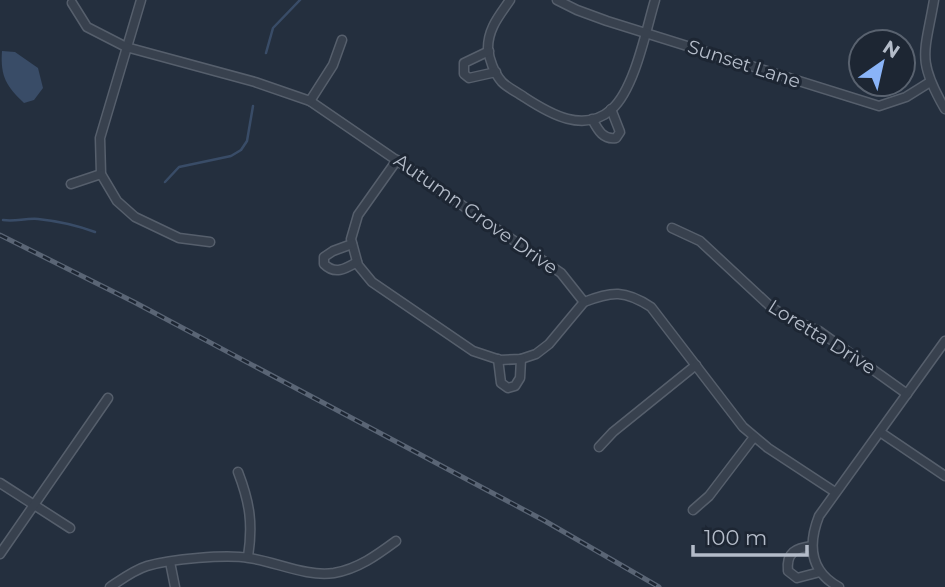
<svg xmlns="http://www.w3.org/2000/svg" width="945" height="587" viewBox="0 0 945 587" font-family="Montserrat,sans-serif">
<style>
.water{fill:#394c67}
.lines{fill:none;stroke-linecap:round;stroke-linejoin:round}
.stream{stroke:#394c67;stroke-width:2.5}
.minor-casing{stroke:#565f6c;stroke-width:11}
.minor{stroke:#38414e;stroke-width:8}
.rail-casing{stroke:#5a6575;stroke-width:5}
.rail{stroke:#1d2633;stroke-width:2.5;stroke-dasharray:8;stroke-linecap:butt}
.labels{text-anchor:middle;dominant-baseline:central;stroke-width:6;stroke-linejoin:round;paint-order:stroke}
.street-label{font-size:19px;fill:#b4bcc9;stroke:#1d2633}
</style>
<rect width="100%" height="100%" fill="#242f3e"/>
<path class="water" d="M2,51L15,52L38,68L43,88L34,100L24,103C7,87 0,77 2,51Z"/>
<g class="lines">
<g class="stream">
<polyline points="266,53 273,28 300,0"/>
<polyline points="165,182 179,167 231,156 241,150 247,141 253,106"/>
<path d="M3,220C15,222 25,218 38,219C57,221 76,225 95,232"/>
</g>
<g class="minor-casing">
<g id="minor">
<polyline points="141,0 100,138 101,174 117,201 135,217 179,238 210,242"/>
<path d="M510,0C500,15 488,28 488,48C489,59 494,73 502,82C508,88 517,92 524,97C550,114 584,134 612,109C635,88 646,30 655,0"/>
<polyline points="557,0 577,10 607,21 879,106 906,97 930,82"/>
<path d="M934,0C925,53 916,59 945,109"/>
<path d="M72,3L87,27L126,47L255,82L310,101L561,273L584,302C612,291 625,290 651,307L743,427L768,448L835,492"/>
<polyline points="489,51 464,63 464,74 469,78 496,72"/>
<polyline points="310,101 333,65 342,40"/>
<path d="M592,119C598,130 603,140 616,138L620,132L611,109"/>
<polyline points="397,160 358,215 351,239 358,265 372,282 473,351 500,360 521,359 536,354 549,344 584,302"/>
<polyline points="71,184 101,174"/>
<polyline points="672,228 700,241 770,306 786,317 819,331 907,394"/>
<path d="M352,244L333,251L324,257V264C335,275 345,269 357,262"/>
<polyline points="498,359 501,383 508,388 515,386 520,378 521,359"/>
<polyline points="880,432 945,476"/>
<polyline points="599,447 613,432 696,365"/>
<path d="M238,472C250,503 253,524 248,557"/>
<polyline points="0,483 70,528"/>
<polyline points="693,510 709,496 754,437"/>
<path d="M812,546C796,548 786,552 788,571L797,578L820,572"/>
<polyline points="0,554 108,398"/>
<polyline points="170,562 175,587"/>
<path d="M110,587C122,579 134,570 147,566C171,559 226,554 249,558C277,562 306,577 334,573C358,569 377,555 396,541"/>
<path d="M839,587C809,571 808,544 819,516L945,341"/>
</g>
</g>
<use href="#minor" class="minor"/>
<g class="rail-casing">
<polyline id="rail" points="0,235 134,302 545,521 659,587"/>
</g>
<use href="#rail" class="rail"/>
</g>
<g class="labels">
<g class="street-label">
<text transform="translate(744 64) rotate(18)">Sunset Lane</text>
<text transform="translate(476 214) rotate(35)">Autumn Grove Drive</text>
<text transform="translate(822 337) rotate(32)">Loretta Drive</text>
</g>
</g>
<g transform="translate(882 63) rotate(34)"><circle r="33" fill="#1d2633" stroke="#59626f" stroke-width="2"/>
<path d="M0-5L12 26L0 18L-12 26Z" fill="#8ab4f8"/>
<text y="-10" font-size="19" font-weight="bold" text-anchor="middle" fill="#b4bcc9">N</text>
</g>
<path d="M693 545v10h114v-10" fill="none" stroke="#b4bcc9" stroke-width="3.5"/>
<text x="704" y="545" font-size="21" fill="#b4bcc9" stroke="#1d2633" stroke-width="5" paint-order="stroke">100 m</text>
</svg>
